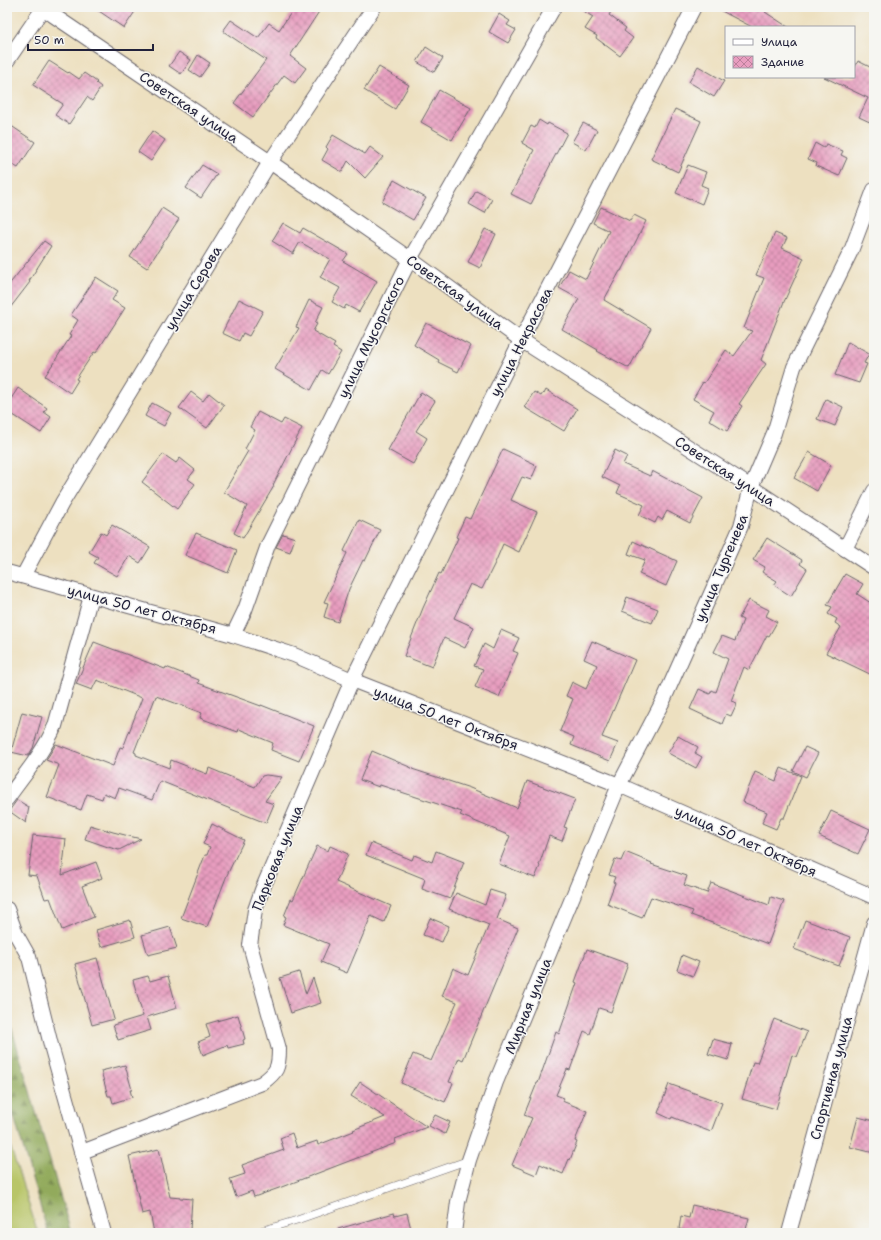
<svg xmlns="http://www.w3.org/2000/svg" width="881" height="1240" viewBox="0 0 881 1240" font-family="'Shantell Sans',sans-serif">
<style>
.forest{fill:url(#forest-firs);stroke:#5a664c}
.garden{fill:#b8c567;stroke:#6d7451}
.building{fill:url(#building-cross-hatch)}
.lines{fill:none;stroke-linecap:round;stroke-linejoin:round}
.lane-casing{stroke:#69646a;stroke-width:8}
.street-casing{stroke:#69646a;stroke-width:16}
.lane{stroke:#fff;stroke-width:7}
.street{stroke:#fff;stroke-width:14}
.labels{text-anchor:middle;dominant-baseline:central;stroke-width:3;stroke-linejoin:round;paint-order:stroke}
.street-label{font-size:14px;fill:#22223b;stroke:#f6f6f2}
</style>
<defs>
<pattern id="forest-firs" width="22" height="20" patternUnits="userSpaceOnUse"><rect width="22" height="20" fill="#92aa5c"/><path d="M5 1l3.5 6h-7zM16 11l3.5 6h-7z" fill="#778a4d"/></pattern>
<pattern id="building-cross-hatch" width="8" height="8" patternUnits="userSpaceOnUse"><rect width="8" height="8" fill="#e89dbf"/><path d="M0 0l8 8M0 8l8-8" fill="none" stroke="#bc809c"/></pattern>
</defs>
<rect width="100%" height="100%" fill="#f6f6f2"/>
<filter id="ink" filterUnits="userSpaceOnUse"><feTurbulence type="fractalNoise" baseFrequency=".025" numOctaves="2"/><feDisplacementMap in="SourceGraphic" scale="8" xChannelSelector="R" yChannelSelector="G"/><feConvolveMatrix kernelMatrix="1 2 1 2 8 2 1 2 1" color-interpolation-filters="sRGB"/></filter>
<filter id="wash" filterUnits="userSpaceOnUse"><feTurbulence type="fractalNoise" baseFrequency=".012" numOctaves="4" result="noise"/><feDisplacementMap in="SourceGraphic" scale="16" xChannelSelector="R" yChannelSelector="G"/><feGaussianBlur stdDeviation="0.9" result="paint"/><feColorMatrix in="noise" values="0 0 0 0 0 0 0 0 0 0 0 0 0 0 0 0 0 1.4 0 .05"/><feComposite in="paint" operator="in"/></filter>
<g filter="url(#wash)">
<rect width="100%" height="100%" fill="#ede0c0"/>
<polygon class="forest" points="7,1012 71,1233 48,1233 7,1093"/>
<polygon class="garden" points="7,1136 38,1233 7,1233"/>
<g id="blocks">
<g class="building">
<polygon points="93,7 138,7 124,28"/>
<polygon points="295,7 322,7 290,56 306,68 295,83 284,75 253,117 234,103 266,60 223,31 231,20 258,38 269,23 279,30"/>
<polygon points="577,7 614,7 609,15 626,28 624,31 633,38 620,56 596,38 597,36 585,29 593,17"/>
<polygon points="714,7 768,7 765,12 788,27 752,27"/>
<polygon points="499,14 510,21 507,25 516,30 508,43 489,32"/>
<polygon points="426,47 443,58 434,72 417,62"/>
<polygon points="179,52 191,60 181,74 169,66"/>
<polygon points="198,55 210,63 200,77 189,70"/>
<polygon points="49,61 68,73 69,72 79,79 84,73 97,82 96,83 101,87 92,101 87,97 69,124 55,115 63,104 33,85"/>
<polygon points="858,61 874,69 874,124 859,117 868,98 824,77 854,77 854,69"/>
<polygon points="698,66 724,81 714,97 689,82"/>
<polygon points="379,67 409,85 395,109 364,90"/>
<polygon points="439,90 471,108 452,140 421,122"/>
<polygon points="675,109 701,121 678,172 651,159"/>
<polygon points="539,120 547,125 548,123 567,133 545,175 546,175 531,204 511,194 534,150 522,143 531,126 535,128"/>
<polygon points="7,123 35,142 18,168 7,161"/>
<polygon points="583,123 597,130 586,150 572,142"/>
<polygon points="152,131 165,140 151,161 138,152"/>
<polygon points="333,135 365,154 370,147 383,157 365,178 348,161 342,172 322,160 328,149 326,147"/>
<polygon points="815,143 824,148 826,144 843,151 841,155 847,158 839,176 816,166 817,163 808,159"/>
<polygon points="202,165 217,174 201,198 186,188"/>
<polygon points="688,165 706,172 701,185 708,188 702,204 676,193"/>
<polygon points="394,180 426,198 413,220 382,202"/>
<polygon points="476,191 492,199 485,213 469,204"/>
<polygon points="601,207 630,221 634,215 646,221 621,271 620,271 604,300 651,328 629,368 597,351 598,350 562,329 579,299 559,288 569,270 586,279 609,231 593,223"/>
<polygon points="162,208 179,219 147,268 130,257"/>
<polygon points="283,223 300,233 303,228 348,254 343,261 377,281 359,312 346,305 344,309 332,302 340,288 320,277 330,259 300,242 293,254 272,241"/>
<polygon points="485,229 496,234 480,268 468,262"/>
<polygon points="775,233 787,238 782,248 804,258 783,304 761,360 766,364 739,404 742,406 727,431 709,420 714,411 693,399 703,382 704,383 726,350 734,356 752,331 744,328 764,278 756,275"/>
<polygon points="44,241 51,246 29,281 30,282 7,312 7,287"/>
<polygon points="96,277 118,291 112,300 125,308 96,353 94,352 76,379 78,380 70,393 45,376 71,336 69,335 78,320 71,315"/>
<polygon points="239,299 263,311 249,336 243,333 239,341 222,333"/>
<polygon points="309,300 323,307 315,323 317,324 313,331 335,344 333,347 341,352 328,374 322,370 311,390 275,369 299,328 296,327"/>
<polygon points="426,323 471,346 458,372 438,362 439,360 414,345"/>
<polygon points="848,342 869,354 864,363 867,364 859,383 835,375"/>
<polygon points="18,388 47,408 44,412 51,417 41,433 7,411 7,405"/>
<polygon points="546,390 577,409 564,431 524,407 534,392 541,396 543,393 544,394"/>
<polygon points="191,392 203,401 209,393 224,405 207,428 179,408"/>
<polygon points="421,392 435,401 416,431 427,438 413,464 388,450"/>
<polygon points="826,399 843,407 835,426 817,419"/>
<polygon points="152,403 171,413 164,426 145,416"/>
<polygon points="258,412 281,424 284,419 302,428 273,485 274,486 243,538 234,533 247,506 224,492 248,451 245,449 255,430 250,427"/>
<polygon points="503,449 535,464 534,465 537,466 531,480 522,477 511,500 537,512 519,552 503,544 495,563 482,589 470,584 454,618 474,627 465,648 444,638 432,667 404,656 423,608 439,573 441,574 458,538 456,537 465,517 470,519"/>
<polygon points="615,450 627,456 623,464 650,476 652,471 703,498 690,523 667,511 662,520 658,517 655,523 639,515 644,505 617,493 620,486 602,477"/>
<polygon points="809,452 831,465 817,491 794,478"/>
<polygon points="163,454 176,463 180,458 195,470 188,479 195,484 177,509 142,482"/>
<polygon points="359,520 380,530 365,561 363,560 349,589 338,622 324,617 328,603 324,602 347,553 344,551"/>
<polygon points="112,525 150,547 140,563 129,556 117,576 94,563 98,557 89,552 101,532 106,535"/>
<polygon points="196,533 237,550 228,573 185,555"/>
<polygon points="283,534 295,538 290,552 276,547"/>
<polygon points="767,538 802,560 800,564 807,569 791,596 774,585 777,581 762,572 765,567 753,560"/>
<polygon points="633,541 677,561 666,586 639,574 645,560 628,554"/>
<polygon points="845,574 863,584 857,594 874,605 874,676 826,653 841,627 835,623 837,619 828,614 832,607 827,605"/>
<polygon points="627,597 658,609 652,623 622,611"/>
<polygon points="749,600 769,610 766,616 777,622 769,636 767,635 749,670 744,667 731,701 737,703 731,716 726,714 722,724 690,709 699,689 710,694 712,690 716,692 728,659 714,652 722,636 735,641 743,620 739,618"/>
<polygon points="501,630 519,638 513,651 518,653 499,697 475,687 483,669 474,666 484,644 493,649"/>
<polygon points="592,641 635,660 602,737 618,743 610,761 571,745 574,737 560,731 573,699 566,696 572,682 586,689 597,665 584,659"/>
<polygon points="94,642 165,669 166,667 199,680 198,683 261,706 261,705 314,726 299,761 271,750 273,743 239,729 238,732 200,718 202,713 156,696 134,752 136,753 136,755 169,768 171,760 207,774 209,768 255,787 262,776 266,775 282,777 265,801 274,804 266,823 160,781 152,800 119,788 115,798 104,793 102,799 87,794 81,810 47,797 59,765 46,760 56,744 113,766 120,747 123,748 142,698 97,680 92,690 76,684"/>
<polygon points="22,712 42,717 33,748 28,756 11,752"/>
<polygon points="678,736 698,747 695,753 702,757 696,768 668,753"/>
<polygon points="805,747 818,753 806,777 793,771"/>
<polygon points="372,751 412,768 412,769 470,788 517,808 527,781 575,799 564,827 567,828 562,841 549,836 539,865 540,866 535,878 499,864 510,836 460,815 462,812 380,785 379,787 360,780"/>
<polygon points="781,768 801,776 784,818 781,818 776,829 762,823 767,812 743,802 755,772 776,781"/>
<polygon points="17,800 29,807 26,823 9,811"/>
<polygon points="831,811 870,829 858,854 819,836"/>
<polygon points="212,824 244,840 227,875 207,927 181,918 205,855 207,855 210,847 203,844"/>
<polygon points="90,825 113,832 141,839 119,850 108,847 85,839"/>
<polygon points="33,835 66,839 62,875 96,862 102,878 82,886 94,917 62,930 50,898 45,899 37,876 28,875"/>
<polygon points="371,843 412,860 414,855 432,862 436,851 464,862 450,899 422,889 425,879 366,855"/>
<polygon points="317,846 328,851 330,846 348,854 336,882 391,906 384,922 371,916 347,973 321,962 329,944 283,925 286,917 284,916 291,899 293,900"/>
<polygon points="625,852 652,863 651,864 687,876 684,885 707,893 711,883 769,905 771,897 784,901 768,944 691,915 693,911 651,897 642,918 607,904 615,883 613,882 615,877 609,875 615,859 621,861"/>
<polygon points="490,890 506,895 497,919 518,928 463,1060 459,1058 449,1082 453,1083 445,1102 401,1083 413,1054 431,1061 457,1002 442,996 453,968 468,975 489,925 449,909 456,893 485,905"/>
<polygon points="430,918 449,926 442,942 423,935"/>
<polygon points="130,920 135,937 101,947 96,930"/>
<polygon points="805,920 850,937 839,966 794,949"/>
<polygon points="170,927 177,948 148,955 142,935"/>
<polygon points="587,949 628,964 611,1012 599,1008 590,1034 584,1031 570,1070 567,1069 556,1095 564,1098 562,1101 587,1111 575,1141 577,1142 570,1160 569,1159 563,1174 540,1164 536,1175 512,1165 532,1118 524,1115 537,1083 538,1083 556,1032 559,1034 577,983 575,982"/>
<polygon points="682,955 699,962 693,976 677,970"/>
<polygon points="97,958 114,1019 92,1025 75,964"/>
<polygon points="299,972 306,994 313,978 321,1003 291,1013 280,978"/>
<polygon points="148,976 150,981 168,976 177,1008 147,1017 151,1030 118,1040 113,1025 143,1016 133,980"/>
<polygon points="238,1015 245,1039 243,1040 244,1044 228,1048 227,1045 203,1055 198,1042 210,1037 206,1024"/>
<polygon points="774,1019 807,1032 797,1057 792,1055 776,1109 742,1099 753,1062 757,1063"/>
<polygon points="713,1039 732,1044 728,1060 708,1054"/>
<polygon points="125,1065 132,1090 130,1090 132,1097 113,1103 111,1096 108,1096 101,1071"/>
<polygon points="360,1082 427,1127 395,1139 396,1143 279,1188 254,1197 252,1191 236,1197 230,1179 245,1174 242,1165 284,1150 280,1138 292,1133 297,1148 317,1141 318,1145 354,1131 353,1130 385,1117 351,1096"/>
<polygon points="669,1084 722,1103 711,1132 672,1117 671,1119 658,1113"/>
<polygon points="435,1115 450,1122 445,1134 429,1126"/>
<polygon points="858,1117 874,1121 874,1153 850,1147"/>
<polygon points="159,1149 170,1197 192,1199 190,1230 178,1233 154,1233 150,1212 142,1214 129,1156"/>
<polygon points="692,1205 749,1218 745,1233 685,1233 686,1231 679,1229 681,1216 689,1218"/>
<polygon points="394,1213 395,1216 407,1213 412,1233 338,1233 338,1229"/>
</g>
</g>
</g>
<g filter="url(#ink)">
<use href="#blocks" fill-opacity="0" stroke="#69646a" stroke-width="1"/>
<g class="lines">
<g class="lane-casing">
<polyline id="lane" points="254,1233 297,1220 469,1160"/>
</g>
<g class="street-casing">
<g id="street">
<polyline points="41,7 270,162 410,259 521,340 751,487 874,568"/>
<polyline points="7,61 44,7"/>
<polyline points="845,549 874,491"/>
<polyline points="7,572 233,635 294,655 352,680 619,785 874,897"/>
<polyline points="23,576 62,503 270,162 374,7"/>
<polyline points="233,635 245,610 268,545 410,259 554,7"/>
<path d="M7,799C24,775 43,753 55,726L91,596"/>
<polyline points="7,909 16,934 29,957 52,1049 104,1233"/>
<path d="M82,1152L262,1083C277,1072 279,1068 279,1049L250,945L255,910L262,890L352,680L521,340L694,7"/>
<polyline points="454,1233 458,1202 469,1160 496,1082 619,785 664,699 741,526 751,487 774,433 794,367 851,251 874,190"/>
<polyline points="789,1233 874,923"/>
</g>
</g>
<use href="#lane" class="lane"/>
<use href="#street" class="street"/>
</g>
</g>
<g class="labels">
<g class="street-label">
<text transform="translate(189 107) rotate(34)">Советская улица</text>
<text transform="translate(193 288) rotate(-59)">улица Серова</text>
<text transform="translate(455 292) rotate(36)">Советская улица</text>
<text transform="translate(371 337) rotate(-64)">улица Мусоргского</text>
<text transform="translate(521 342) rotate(-63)">улица Некрасова</text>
<text transform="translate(725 471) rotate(33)">Советская улица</text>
<text transform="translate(721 568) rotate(-67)">улица Тургенева</text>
<text transform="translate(142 609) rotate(15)">улица 50 лет Октября</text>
<text transform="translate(446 718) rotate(21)">улица 50 лет Октября</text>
<text transform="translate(746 841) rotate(24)">улица 50 лет Октября</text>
<text transform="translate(277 858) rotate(-68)">Парковая улица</text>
<text transform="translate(528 1006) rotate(-68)">Мирная улица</text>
<text transform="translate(831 1078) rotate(-75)">Спортивная улица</text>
</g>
</g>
<rect width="881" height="1240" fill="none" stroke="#f6f6f2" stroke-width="24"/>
<rect x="725" y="26" width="130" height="52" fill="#f6f6f2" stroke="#a1a1a9"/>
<rect x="733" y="39" width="20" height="6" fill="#ffffff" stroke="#a1a1a9"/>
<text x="761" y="46" font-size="12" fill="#22223b">Улица</text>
<rect x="733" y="56" width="20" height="12" fill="url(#building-cross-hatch)" stroke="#a1a1a9"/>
<text x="761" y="66" font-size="12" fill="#22223b">Здание</text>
<path d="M28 44v6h125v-6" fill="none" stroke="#22223b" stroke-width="2"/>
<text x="34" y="44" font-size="12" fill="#22223b" stroke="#f6f6f2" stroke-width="3" paint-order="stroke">50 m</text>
</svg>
